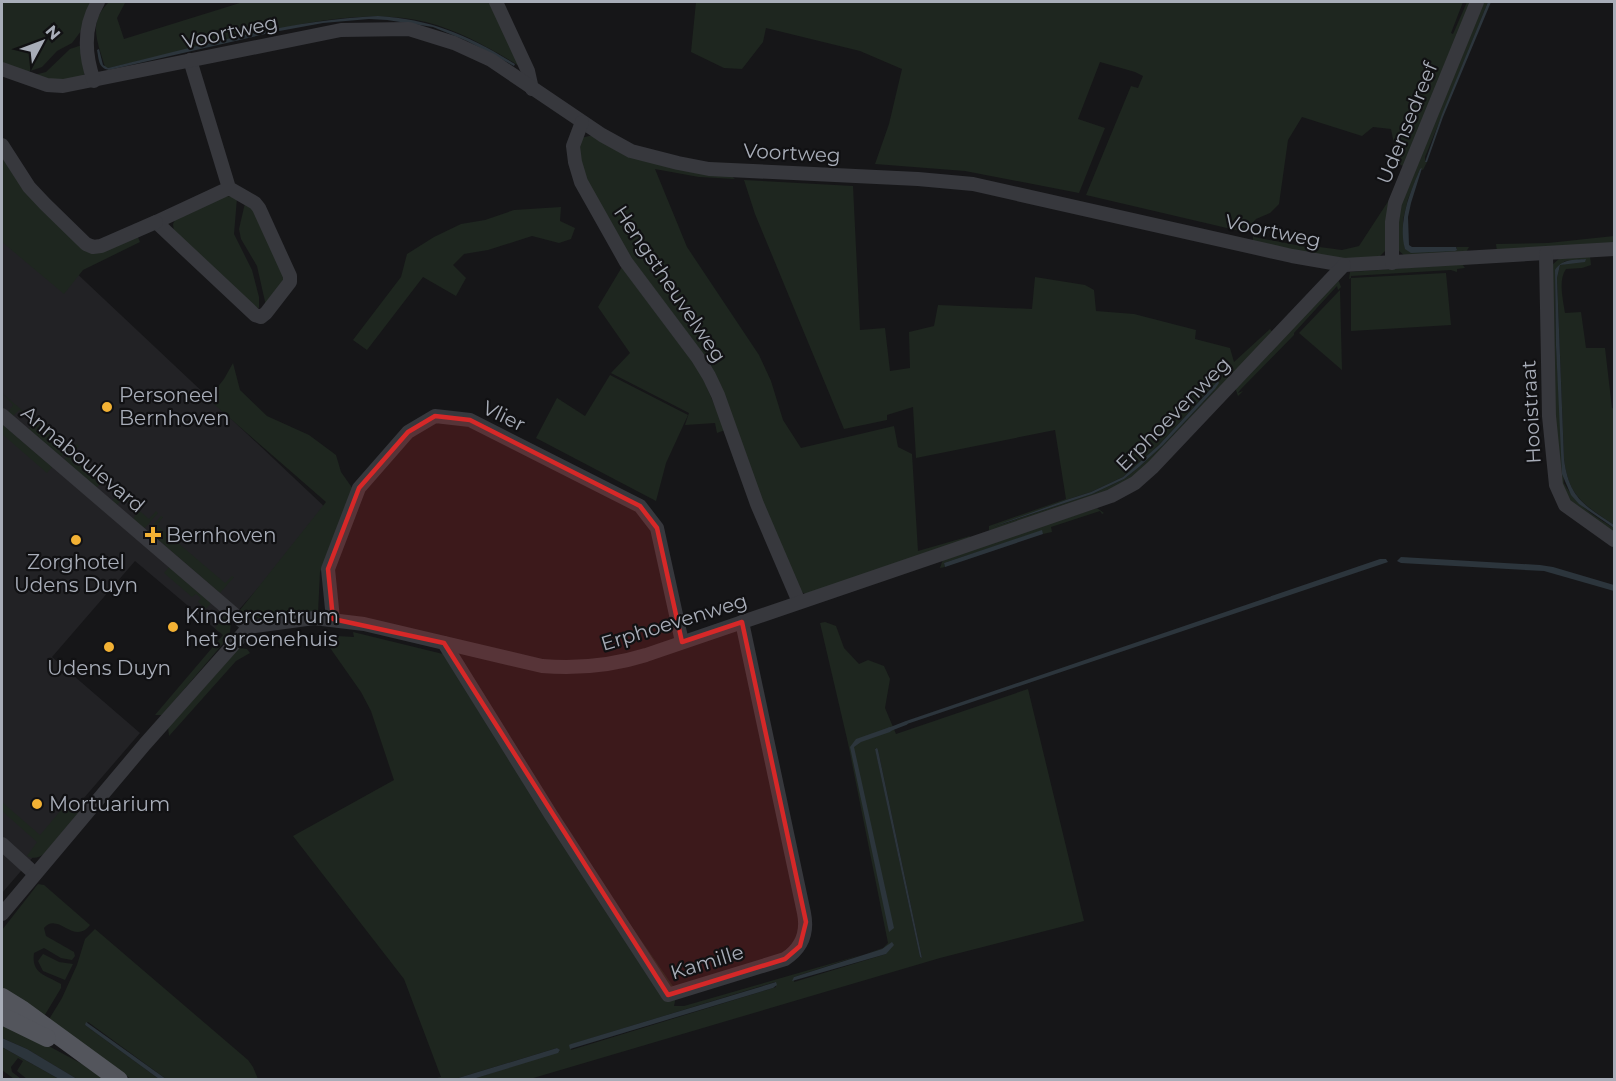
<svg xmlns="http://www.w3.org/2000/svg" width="1616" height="1081" viewBox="0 0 1616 1081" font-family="Montserrat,sans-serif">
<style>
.built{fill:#222225}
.green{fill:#1e261f;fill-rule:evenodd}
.water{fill:#2c353c}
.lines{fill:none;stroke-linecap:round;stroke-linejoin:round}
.stream{stroke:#2c353c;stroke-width:4}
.minor{stroke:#37383d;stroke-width:14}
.major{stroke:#53555c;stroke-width:18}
.marked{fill:#d62828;fill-opacity:0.2;stroke:#d62828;stroke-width:4.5;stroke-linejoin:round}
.poi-dot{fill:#f2b134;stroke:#111113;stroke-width:2}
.labels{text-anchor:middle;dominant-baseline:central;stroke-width:4.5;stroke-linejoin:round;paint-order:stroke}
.street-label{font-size:20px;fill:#a8adb8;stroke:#111113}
.poi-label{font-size:20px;fill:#a8adb8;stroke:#111113;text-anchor:start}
</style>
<rect width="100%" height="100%" fill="#161618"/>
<polygon class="built" points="2,203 328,510 219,632 135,561 52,657 140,733 2,893"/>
<g class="green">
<polygon points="2,2 90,2 90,3 81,31 72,43 57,51 42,67 27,72 2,63"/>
<path d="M109,2L125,3L117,18L124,39L243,2H490L519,66C490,48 460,31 426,22C385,12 338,17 297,25L108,68L105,67C98,42 87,23 109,2Z"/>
<polygon points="696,2 1463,2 1451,33 1453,34 1467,2 1473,2 1385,251 1379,257 1342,260 1253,241 1253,234 1254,237 1312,248 1312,246 1342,250 1359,246 1389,200 1403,166 1393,161 1396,154 1391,129 1373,127 1362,136 1302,117 1288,140 1279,204 1270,213 1256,219 1244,232 1086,195 1131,86 1138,88 1143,76 1135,72 1100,62 1078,119 1105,128 1079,193 965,171 875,164 889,124 902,69 860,51 766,28 763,42 742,69 724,68 691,52"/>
<polygon points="1481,2 1488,2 1425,157 1425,161 1427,162 1423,170 1420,169 1408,199 1403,220 1405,249 1457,249 1456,247 1469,247 1465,254 1405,256 1398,250 1397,243 1401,197"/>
<path d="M82,45C83,52 86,62 86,69C84,88 45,79 34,75L46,72L70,49Z"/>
<polygon points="593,135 729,174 735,179 699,177 655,169 687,247 759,355 771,381 783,420 801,448 894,426 898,447 912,454 918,551 970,536 969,540 809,595 801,592 793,580 726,408 630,262 584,178 577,154 581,138"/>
<polygon points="2,154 83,250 137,235 140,242 83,270 64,294 2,242"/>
<path d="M744,180L853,186L860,330L885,328L890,371L910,368L909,332L934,326L938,305L1032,309L1035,277L1085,285L1094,290L1096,311L1134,314L1196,330L1195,339L1230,348L1234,362L1270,329L1273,333L1155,459L1120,488L993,533L989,530V526L1066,499L1055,430L916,458L913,407L887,415V420L844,429L755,214ZM1213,386L1215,389L1163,445L1139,467L1124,479L1092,494L993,527L1066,500L1091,492L1123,477L1159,445Z"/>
<polygon points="227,196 237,198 234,234 252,270 259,297 259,308 253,307 174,232 173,224 177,216"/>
<polygon points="245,203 254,209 283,271 284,280 266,306 257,266 241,239 239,229"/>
<polygon points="561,207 560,221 575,228 571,239 559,243 532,236 488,250 464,254 453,265 466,278 456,296 423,277 367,350 353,340 401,277 407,254 434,237 461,224 485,220 514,210"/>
<polygon points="1614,236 1613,245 1497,252 1496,244 1548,243"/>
<path d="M1590,256L1591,265L1582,268L1566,269C1558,280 1563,300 1565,313L1581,312L1586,348H1605L1612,408L1614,409V525C1584,504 1569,498 1564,459L1557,278L1560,265L1586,259L1565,261L1555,270L1556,346L1564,483C1576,505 1594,516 1614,528V536L1579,513L1562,494L1555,452L1552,265L1559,259Z"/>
<polygon points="1462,264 1465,268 1457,269 1457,272 1451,270 1351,276 1351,278 1446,273 1451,325 1351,331 1351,278 1349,279 1350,272"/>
<polygon points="622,267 683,345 703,378 725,430 717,433 715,423 685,425 689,413 611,373 630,353 598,307"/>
<polygon points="1338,279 1341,287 1338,290 1337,286 1294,333 1294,335 1241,389 1238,393 1243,391 1238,396 1235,387"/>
<polygon points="1340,290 1342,370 1299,333"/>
<path d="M233,363L240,390L267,416L309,435L336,455L341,472L353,489L320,572L318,613C292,616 262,626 240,610L326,502L208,399L224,379Z"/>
<polygon points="610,375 688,415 666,463 656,501 536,438 557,398 585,416"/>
<polygon points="2,393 65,447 72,439 74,441 61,457 28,430 34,422 19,410 13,416 8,412 13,405"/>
<polygon points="2,424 52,467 47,473 2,434"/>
<polygon points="77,444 79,446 73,454 149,519 156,511 158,513 144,529 133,519 138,511 123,498 117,505 112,501 118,494 103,481 96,488 64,460"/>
<polygon points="1097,508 1104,513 1102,514 1100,511 1051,527 1052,532 1043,534 1041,531 944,563 945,567 940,568 943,559"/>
<polygon points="161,516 163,517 157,525 225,583 232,576 234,577 220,593 148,531"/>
<polygon points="169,567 211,603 206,609 198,602 201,598 196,594 192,597 164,573"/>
<polygon points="226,615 231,619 230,633 227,639 162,715 155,715 223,635 215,628"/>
<path d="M825,622L836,626L844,648L859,664L868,660L884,666L890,679L885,708L896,734L1028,689L1084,921L940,958L530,1079H473L560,1051L557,1048L455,1079H433L441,1077L404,979L293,836L394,780L371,711L361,692L321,635L354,637L353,632L443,654L677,992L674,1006H684L882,949L888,943L848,743L820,623ZM875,748L878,750L922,958L920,957ZM886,947V954L794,982V977ZM775,982L776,987L773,988L571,1050L572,1044Z"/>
<polygon points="239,648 247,649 250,653 236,661 169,736 168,727"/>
<path d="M2,802L40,835L68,802L76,808L78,813L44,854C39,858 33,859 27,856L37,842L2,811Z"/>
<path d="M38,884L44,885L90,925C74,946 58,911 44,928L46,936L74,952L75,956L72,960L61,958L44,948L34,953C31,974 46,975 61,984V988L43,1018L2,990V930Z"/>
<polygon points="95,929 248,1060 253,1067 258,1079 166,1079 88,1022 85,1025 159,1079 131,1079 48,1021 62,998 77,965 85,939"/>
<polygon points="43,954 59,962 73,964 65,980 43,971 38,961"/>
<polygon points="2,1021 84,1065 105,1079 77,1079 27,1049 2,1038"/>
<polygon points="2,1047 59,1079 27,1079 17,1071 23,1061 18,1058 11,1067 12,1072 21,1079 14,1079 2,1070"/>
</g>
<g class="water">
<polygon points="1488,2 1491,2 1443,117 1427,162 1425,162 1442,114"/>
<path d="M378,16C431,19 470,36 515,64L514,66L467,41L433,27L387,20L369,19L323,23L274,32L109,70C98,68 99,59 97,50L99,49L103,65L108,68C197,47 286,20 378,16Z"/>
<path d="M1422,168L1411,203L1408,217L1409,245L1412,247H1456L1457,250L1455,251L1411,253L1405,249C1398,222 1409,195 1420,169Z"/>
<path d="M1586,259L1585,262L1560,265L1557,278L1564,459C1569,498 1584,505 1614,525V528L1579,504L1571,495L1562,474L1556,346L1555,270C1562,259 1573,260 1586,259Z"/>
<polygon points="1218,381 1219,383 1215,389 1163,445 1139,467 1124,479 1092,494 992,527 1066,500 1091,492 1123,477 1159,445"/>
<polygon points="1042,530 1043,534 945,567 944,563"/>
<polygon points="1401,557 1540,565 1553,567 1614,585 1614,591 1544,571 1401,563 1397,561"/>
<polygon points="1380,559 1386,559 1388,562 904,725 906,721"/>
<polygon points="890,727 892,730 890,732 861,742 854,747 894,928 889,932 850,747 856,739"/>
<polygon points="877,748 878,750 922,958 920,957 875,749"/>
<polygon points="892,942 894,945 886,954 792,981 794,977 882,949"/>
<polygon points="776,982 777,985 773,988 570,1049 569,1045 571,1044"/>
<polygon points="86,1022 166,1079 159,1079 85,1025"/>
<polygon points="2,1038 27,1049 77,1079 59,1079 2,1047"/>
<polygon points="557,1048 560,1050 558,1053 473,1079 455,1079"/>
</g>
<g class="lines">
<polyline class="stream" points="888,730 906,723"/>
<g class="minor">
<polyline points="496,2 528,71 532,89"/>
<polyline points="190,60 229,188 255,203 259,208 290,276 290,282 266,313 261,317 255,315 156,222 229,188"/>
<polyline points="2,69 47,85 63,86 341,30 409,29 454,43 491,60 602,135 631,151 678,163 709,169 918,179 973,184 1292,256 1344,265 1614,249"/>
<path d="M94,81C84,53 83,27 98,2"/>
<polyline points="582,122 573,146 575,162 581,182 626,262 698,358 709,376 718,395 757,504 799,602"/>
<polyline points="2,145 29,187 45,204 86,244 93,247 101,246 156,222"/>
<polyline points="1546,254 1549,416 1556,485 1565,505 1614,540"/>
<polyline points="1392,263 1392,222 1395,203 1477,2"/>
<polyline points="2,415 249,627"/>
<polyline points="333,619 328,569 359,488 408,432 435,416 470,420 640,506 657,528 682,642"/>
<path d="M444,643L551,815L668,995L785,959C802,948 808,933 804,913L742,622"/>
<polyline points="2,844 35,874"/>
<path d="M2,914L145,744L249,627L314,618L364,624L542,666C579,669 611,666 646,655L1111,496L1135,483L1153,467L1344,265"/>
</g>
<g class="major">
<polyline points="2,997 23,1010 119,1080"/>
<polyline points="2,1016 47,1038"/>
</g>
</g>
<path class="marked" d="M435,416L470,420L640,506L657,528L682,642L742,622L806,922L800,946L785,959L668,995L444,643L333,619L328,569L359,488L408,432Z"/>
<g class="poi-dot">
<circle cx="107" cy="407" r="6"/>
<path d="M150 526h6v6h6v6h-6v6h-6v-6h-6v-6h6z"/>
<circle cx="76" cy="540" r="6"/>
<circle cx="173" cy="627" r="6"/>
<circle cx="109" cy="647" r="6"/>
<circle cx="37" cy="804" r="6"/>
</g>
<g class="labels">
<g class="street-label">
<text transform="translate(230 32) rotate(-12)">Voortweg</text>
<text transform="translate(1407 123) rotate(-68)">Udensedreef</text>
<text transform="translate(792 153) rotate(3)">Voortweg</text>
<text transform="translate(1273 231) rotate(12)">Voortweg</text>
<text transform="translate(670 284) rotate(56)">Hengstheuvelweg</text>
<text transform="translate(1531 412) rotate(-93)">Hooistraat</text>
<text transform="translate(1173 414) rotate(-45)">Erphoevenweg</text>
<text transform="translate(504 416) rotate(26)">Vlier</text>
<text transform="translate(83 459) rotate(40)">Annaboulevard</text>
<text transform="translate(674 622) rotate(-17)">Erphoevenweg</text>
<text transform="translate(707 962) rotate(-17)">Kamille</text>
</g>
<g class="poi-label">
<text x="119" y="395">Personeel<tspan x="119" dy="23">Bernhoven</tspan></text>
<text x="166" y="535">Bernhoven</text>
<text x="76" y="562" text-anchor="middle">Zorghotel<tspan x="76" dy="23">Udens Duyn</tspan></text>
<text x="185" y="616">Kindercentrum<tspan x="185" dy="23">het groenehuis</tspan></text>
<text x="109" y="668" text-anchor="middle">Udens Duyn</text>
<text x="49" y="804">Mortuarium</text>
</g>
</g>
<rect width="1616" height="1081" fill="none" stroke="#a8adb8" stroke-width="6"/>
<g transform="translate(42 42) rotate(49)" stroke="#111113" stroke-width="4.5" paint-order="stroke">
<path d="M0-4.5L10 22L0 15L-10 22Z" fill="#a8adb8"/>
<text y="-9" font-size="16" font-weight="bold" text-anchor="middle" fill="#a8adb8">N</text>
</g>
</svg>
